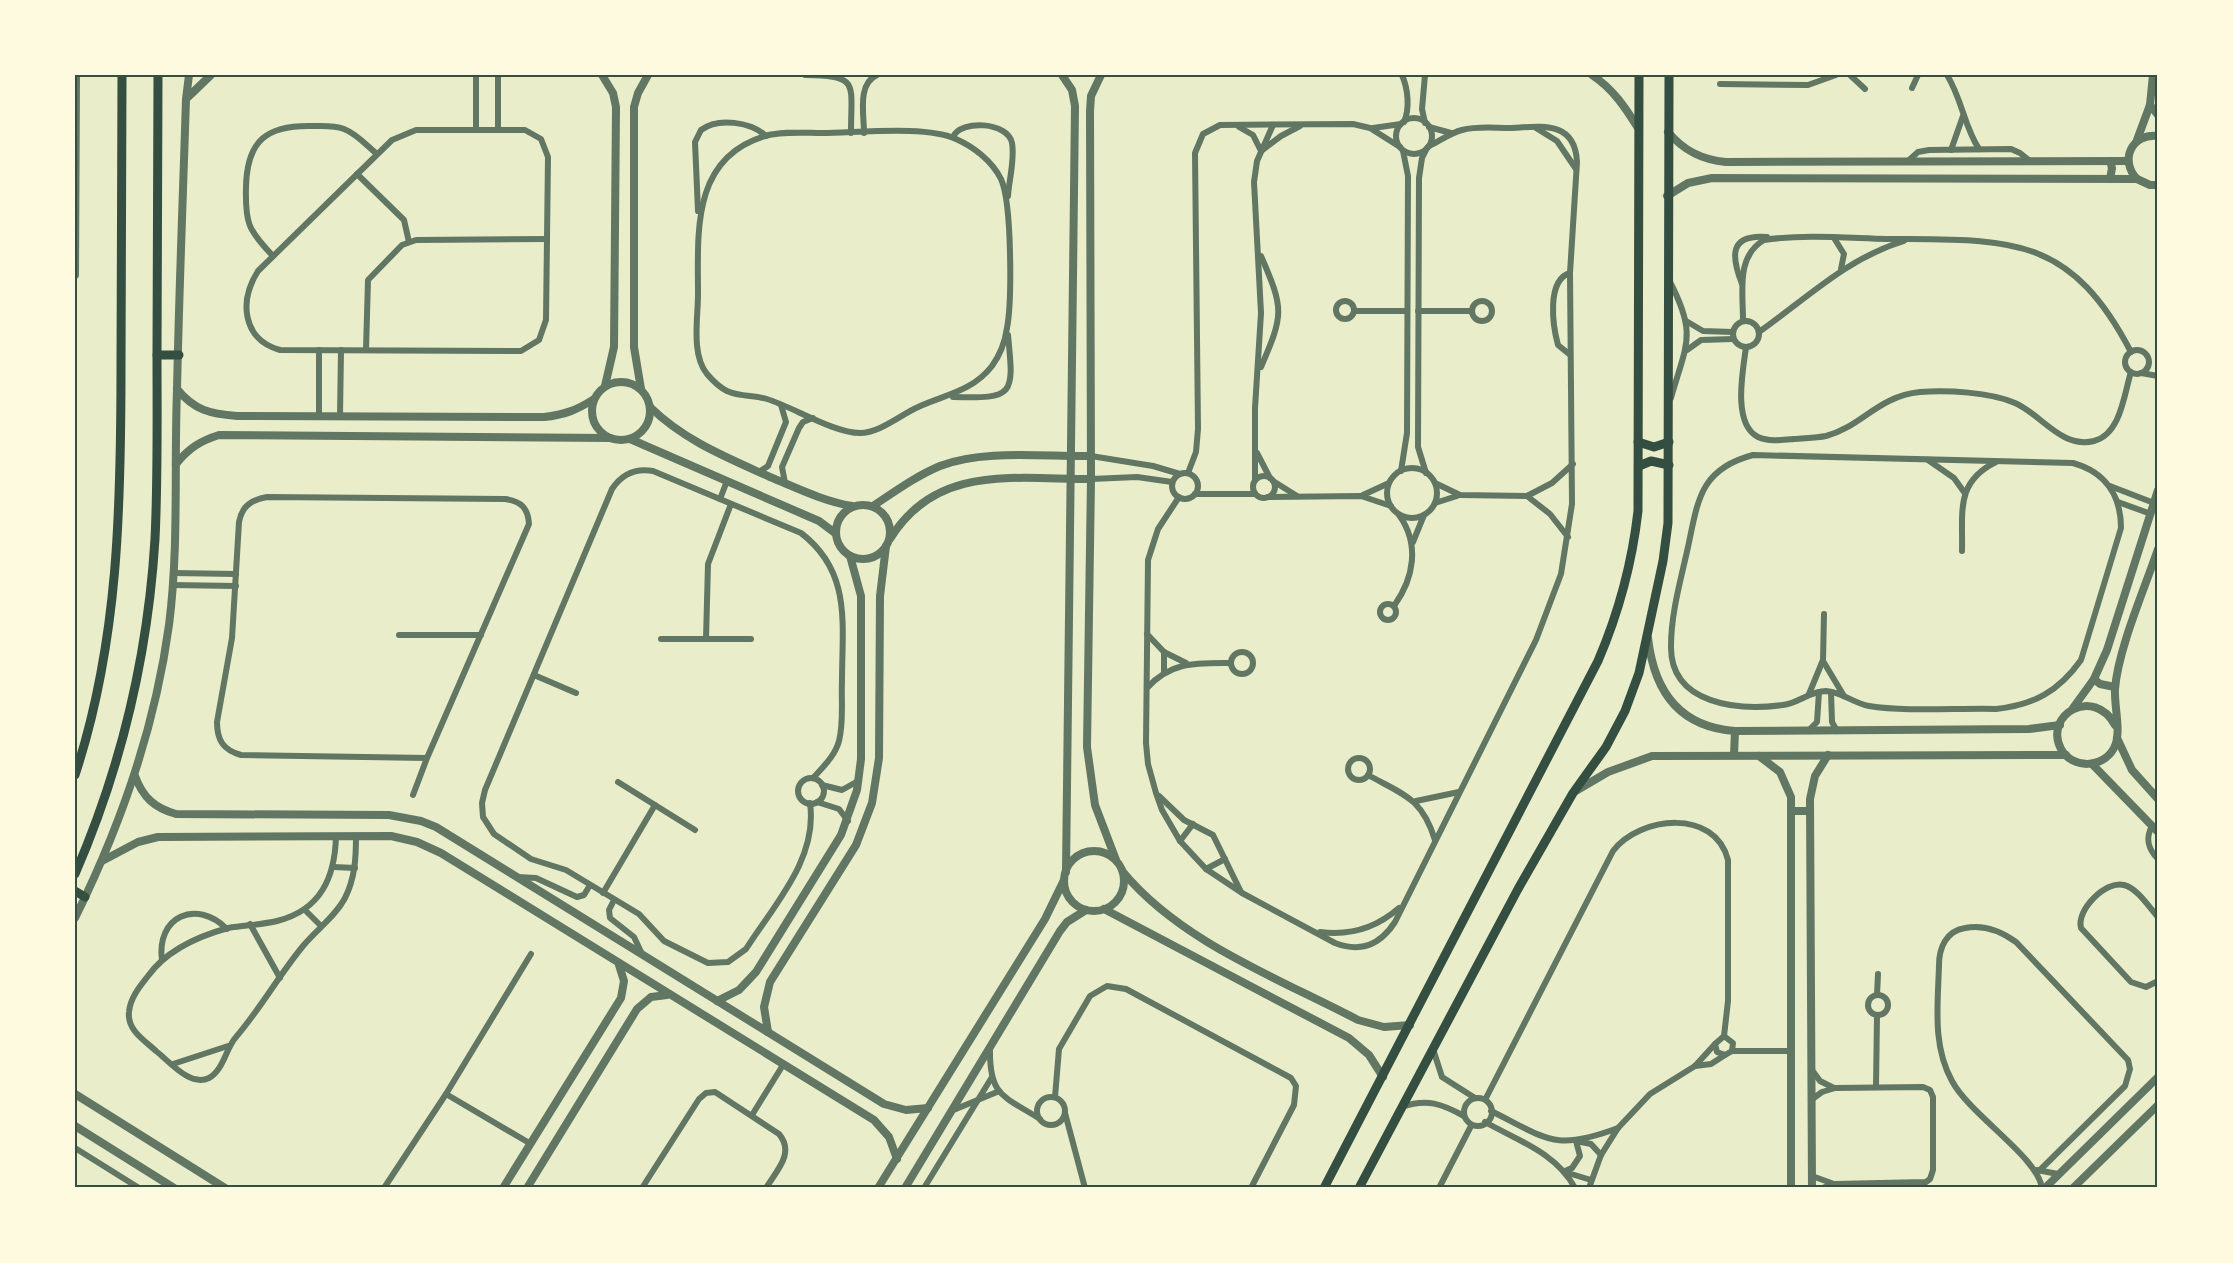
<svg xmlns="http://www.w3.org/2000/svg" width="2233" height="1263" viewBox="0 0 2233 1263" font-family="Raleway,sans-serif">
<style>
.lines{fill:none;stroke-linecap:round;stroke-linejoin:round}
.minor{stroke:#617663;stroke-width:6}
.tertiary{stroke:#617663;stroke-width:8}
.primary{stroke:#344e41;stroke-width:9}
.neatline{fill:none;stroke:#344e41;stroke-width:2}
</style>
<rect width="100%" height="100%" fill="#e9edc9"/>
<g class="lines">
<g class="minor">
<polyline points="476,75 476,130"/>
<polyline points="498,75 498,130"/>
<path d="M805,75C860,76 851,82 851,133"/>
<path d="M1402,75C1408,89 1410,108 1404,122"/>
<polyline points="1425,75 1422,109 1425,123"/>
<polyline points="1850,75 1865,89"/>
<path d="M1947,75C1962,99 1964,126 1979,149"/>
<polyline points="1720,84 1808,85 1836,75"/>
<polyline points="1912,88 1918,75"/>
<circle cx="1414" cy="136" r="18"/>
<polyline points="1239,127 1253,135 1261,151 1281,136 1300,126"/>
<polyline points="1429,127 1451,133"/>
<polyline points="1373,128 1401,124"/>
<polyline points="1536,128 1557,141 1576,169"/>
<path d="M416,130H525L541,139L548,157L546,320L539,340L521,351L280,350C242,339 239,301 258,271L392,140Z"/>
<path d="M822,133C856,133 927,125 956,139C974,147 992,161 1001,179C1012,203 1012,301 1007,328C1005,342 1000,355 992,366C972,392 943,395 916,408C899,416 879,433 860,433C834,433 793,407 767,399C754,395 740,397 727,391C719,387 713,381 707,374C691,354 698,319 698,294C698,233 691,158 765,136C782,131 804,133 822,133Z"/>
<path d="M864,133C864,114 857,84 877,75"/>
<path d="M953,137C961,119 1008,122 1012,143C1015,159 1009,180 1008,196"/>
<polyline points="1951,150 1963,116"/>
<polyline points="1908,161 1918,152 1929,150 2011,149 2020,153 2030,161"/>
<polyline points="357,174 404,220 409,242"/>
<path d="M698,211L695,142L701,130C718,117 751,122 766,136"/>
<polyline points="1834,238 1844,254 1841,269"/>
<path d="M273,256C248,230 245,223 246,187C247,140 267,125 312,126C323,126 334,125 344,129C357,134 367,146 377,154"/>
<path d="M1669,280C1698,335 1686,344 1671,398"/>
<path d="M1742,284C1731,256 1729,234 1767,237"/>
<circle cx="1345" cy="310" r="9"/>
<circle cx="1482" cy="311" r="10"/>
<polyline points="1354,311 1407,311"/>
<polyline points="1418,311 1472,311"/>
<path d="M1743,320C1743,291 1736,256 1764,240C1804,234 1847,238 1887,239C2009,240 2069,233 2131,352"/>
<circle cx="1746" cy="334" r="13"/>
<polyline points="1686,321 1703,331 1732,332"/>
<path d="M1759,332C1806,299 1847,258 1904,241"/>
<path d="M1746,347C1743,370 1732,424 1758,437C1769,442 1783,440 1794,439C1804,438 1816,438 1826,436C1861,427 1878,396 1920,392C1947,390 1990,392 2015,403C2041,414 2061,449 2094,441C2121,434 2124,394 2131,372"/>
<polyline points="366,350 368,280 402,245 416,240 547,239"/>
<polyline points="1687,350 1701,340 1733,339"/>
<circle cx="2137" cy="362" r="12"/>
<path d="M1569,354L1558,345C1553,327 1546,280 1570,273"/>
<path d="M1261,367C1284,314 1284,309 1261,256"/>
<polyline points="2141,373 2158,376"/>
<path d="M953,397C1015,399 1014,395 1008,335"/>
<polyline points="319,416 319,350"/>
<polyline points="340,416 341,350"/>
<polyline points="1257,453 1270,478"/>
<path d="M1753,455L2073,463C2105,472 2121,495 2121,528L2081,660C2059,691 2034,705 1996,709C1958,708 1905,712 1869,706C1853,703 1842,692 1826,691C1810,691 1799,703 1783,705C1739,711 1670,705 1671,646C1671,613 1681,579 1688,547C1698,500 1700,469 1753,455Z"/>
<polyline points="1091,456 1153,466 1180,474"/>
<polyline points="1928,460 1954,478 1964,492"/>
<circle cx="1412" cy="493" r="25"/>
<polyline points="1401,471 1407,433 1408,176 1403,151"/>
<polyline points="759,472 768,466 786,422 781,405"/>
<polyline points="1188,473 1196,452 1198,429 1195,153 1203,134 1220,125 1353,124 1370,128 1400,147"/>
<polyline points="1426,473 1418,447 1419,178 1422,158 1427,148"/>
<circle cx="1185" cy="486" r="13"/>
<circle cx="1264" cy="487" r="11"/>
<polyline points="1091,479 1137,477 1172,482"/>
<polyline points="1255,480 1255,408 1261,313 1254,182 1257,161 1273,125"/>
<polyline points="1273,481 1297,496"/>
<polyline points="785,483 782,467 799,428 803,422 813,418"/>
<polyline points="1435,483 1460,495 1527,496 1552,483 1573,464"/>
<polyline points="2110,486 2154,503"/>
<polyline points="1195,494 1255,494"/>
<polyline points="1363,495 1389,483"/>
<polyline points="1527,496 1550,514 1568,537"/>
<path d="M1179,497L1158,529L1148,560L1146,743L1148,764L1156,793L1162,810L1180,841L1206,869L1242,893L1335,943C1361,953 1380,945 1395,922L1536,640L1561,574L1572,504L1570,273L1577,162C1575,119 1539,127 1509,128C1494,128 1477,126 1462,130C1450,133 1440,141 1429,146"/>
<polyline points="1268,497 1361,496 1391,506"/>
<polyline points="720,499 727,481"/>
<polyline points="2118,502 2151,514"/>
<polyline points="1435,503 1457,496"/>
<polyline points="1413,542 1424,515"/>
<path d="M1962,551C1963,512 1955,482 1996,462"/>
<polyline points="173,573 236,574"/>
<polyline points="172,585 236,586"/>
<circle cx="1388" cy="612" r="8"/>
<path d="M1394,606C1414,578 1420,544 1399,515"/>
<polyline points="1147,634 1164,652 1186,663"/>
<polyline points="399,635 481,635"/>
<polyline points="661,639 751,639"/>
<polyline points="706,639 708,564 731,504"/>
<circle cx="1242" cy="663" r="11"/>
<polyline points="1164,652 1164,672"/>
<polyline points="1823,661 1844,696"/>
<polyline points="534,675 576,693"/>
<path d="M1147,688C1171,661 1197,663 1231,663"/>
<polyline points="1831,692 1832,722 1837,731"/>
<polyline points="1809,694 1823,660 1824,614"/>
<polyline points="1808,731 1817,722 1819,692"/>
<circle cx="1359" cy="769" r="11"/>
<path d="M1368,775C1404,795 1422,798 1435,840"/>
<circle cx="811" cy="791" r="13"/>
<polyline points="618,782 695,830"/>
<polyline points="822,785 842,790 858,781"/>
<path d="M413,795L427,758L241,755C223,750 217,740 217,722L232,638L239,522C242,506 251,500 267,497L505,499C521,501 528,508 529,524L427,758"/>
<polyline points="1159,796 1184,820 1213,835 1241,892"/>
<polyline points="1416,801 1459,792"/>
<polyline points="817,802 839,809 848,821"/>
<path d="M810,803C818,859 774,905 746,949L728,962L708,963L664,941L639,914L566,870L531,859L494,834L483,817L482,803L485,790L612,489C622,474 636,468 653,471L801,533C852,572 842,624 842,681C841,700 844,722 839,741C835,756 823,767 813,778"/>
<path d="M2152,826C2145,839 2148,849 2158,859"/>
<path d="M336,836C335,877 321,910 277,921C261,925 245,925 228,928C199,936 166,951 148,976C140,986 130,998 129,1012C127,1030 144,1040 156,1051C170,1062 190,1087 209,1078C223,1071 226,1048 236,1037C261,1008 279,975 303,946C317,929 335,917 345,898C355,878 356,858 356,836"/>
<polyline points="1180,841 1193,824"/>
<polyline points="334,867 355,868"/>
<polyline points="1206,869 1225,859"/>
<polyline points="517,877 536,878 577,897 584,895 590,885"/>
<polyline points="603,893 655,805"/>
<polyline points="614,900 609,910 610,918 634,937 642,954"/>
<polyline points="305,910 321,926"/>
<path d="M2158,917C2149,907 2137,888 2124,885C2106,880 2076,910 2081,928L2131,982L2146,987L2158,981"/>
<polyline points="250,924 280,978"/>
<path d="M1320,932C1350,936 1376,928 1399,908"/>
<path d="M162,960C156,917 196,898 227,929"/>
<polyline points="1877,995 1878,974"/>
<circle cx="1878" cy="1005" r="10"/>
<path d="M990,1048C989,1097 1004,1096 1040,1119"/>
<polyline points="1433,1049 1442,1077 1475,1098"/>
<polyline points="1732,1051 1791,1051"/>
<polyline points="173,1064 228,1046"/>
<polyline points="1695,1066 1711,1064 1725,1055"/>
<polyline points="1812,1070 1820,1081 1834,1088"/>
<polyline points="1876,1087 1877,1015"/>
<polyline points="446,1094 531,1144"/>
<polyline points="1055,1097 1059,1049 1090,996 1107,986 1126,989 1291,1078 1296,1086 1294,1105 1251,1188"/>
<circle cx="1051" cy="1111" r="14"/>
<path d="M1486,1098L1613,851C1640,816 1715,808 1728,860V1001L1724,1036L1715,1044L1717,1052L1725,1055L1732,1051L1733,1043L1724,1036"/>
<circle cx="1478" cy="1112" r="14"/>
<polyline points="1811,1100 1822,1092 1835,1088 1923,1087 1930,1090 1933,1097 1933,1170 1930,1179 1926,1182 1834,1184 1812,1176"/>
<path d="M1402,1107C1427,1098 1442,1104 1464,1116"/>
<polyline points="951,1111 997,1092"/>
<path d="M1491,1111C1548,1139 1554,1152 1618,1128"/>
<polyline points="1065,1113 1085,1188"/>
<polyline points="752,1115 783,1065"/>
<path d="M1485,1122C1519,1141 1556,1153 1575,1188"/>
<polyline points="75,1148 139,1188"/>
<polyline points="2037,1170 2058,1174"/>
<polyline points="1565,1171 1572,1168 1580,1156 1576,1141 1591,1144 1601,1155"/>
<path d="M2039,1171L2125,1086L2130,1069L2128,1060L2016,942C2001,931 1984,924 1965,928C1946,931 1939,948 1939,965C1938,1004 1932,1045 1952,1081C1970,1115 2037,1156 2042,1188"/>
<polyline points="1568,1173 1591,1180"/>
<polyline points="384,1188 446,1094 531,954"/>
<path d="M642,1188L699,1099L706,1093L715,1092L779,1134C795,1153 777,1170 766,1188"/>
<polyline points="924,1188 992,1077"/>
<polyline points="1439,1188 1471,1126"/>
<polyline points="1589,1188 1601,1155 1618,1128 1650,1094 1695,1066 1715,1044"/>
<polyline points="1822,1188 1834,1184"/>
</g>
<g class="tertiary">
<polyline points="602,75 613,93 616,107 614,347 605,386"/>
<polyline points="1062,75 1072,90 1075,106 1066,872"/>
<polyline points="1101,75 1091,96 1090,111 1091,479 1087,747 1095,805 1116,860"/>
<path d="M1592,75C1613,89 1625,107 1638,128"/>
<polyline points="187,98 211,75"/>
<polyline points="2150,105 2158,115"/>
<path d="M1668,132C1684,151 1702,160 1726,162L2128,161"/>
<path d="M2158,136C2132,133 2119,160 2137,179L2150,185H2158"/>
<polyline points="2137,140 2150,105 2153,75"/>
<polyline points="2110,179 2112,168 2110,161"/>
<polyline points="1667,196 1688,183 1712,178 2137,179"/>
<polyline points="75,275 76,75"/>
<circle cx="621" cy="411" r="29"/>
<path d="M177,389C194,410 210,414 237,416L544,417C564,415 577,410 594,399"/>
<polyline points="641,389 634,347 634,107 638,93 648,75"/>
<path d="M650,407C685,441 726,457 770,477C797,488 823,501 852,506"/>
<polyline points="630,439 819,521 835,533"/>
<path d="M176,464C189,448 200,441 219,435L610,438"/>
<circle cx="863" cy="532" r="27"/>
<path d="M873,506C894,492 916,476 940,466C982,449 1046,457 1091,456"/>
<path d="M890,539C936,464 1014,479 1091,479"/>
<path d="M1648,638C1654,691 1679,727 1735,731L2029,729L2060,725"/>
<polyline points="2094,679 2100,684 2115,687"/>
<polyline points="2073,708 2094,679 2107,650 2158,490"/>
<path d="M2115,725C2094,686 2043,714 2061,749C2072,769 2103,769 2114,748C2122,733 2114,707 2115,689C2118,649 2145,588 2158,549"/>
<polyline points="2117,738 2132,770 2158,799"/>
<polyline points="1734,755 1735,731"/>
<polyline points="1759,756 1780,772 1791,797 1791,1188"/>
<polyline points="2092,764 2158,832"/>
<path d="M135,776C143,798 155,808 176,814L389,815L421,821L436,827L884,1104L906,1110L928,1108"/>
<polyline points="1574,792 1608,772 1652,756 2066,755"/>
<polyline points="1791,811 1810,811"/>
<circle cx="1094" cy="881" r="30"/>
<polyline points="102,861 138,842 158,837 391,836 417,842 441,853 874,1120 889,1137 897,1159"/>
<path d="M1123,872C1181,942 1278,978 1358,1020L1384,1027L1410,1025"/>
<polyline points="1104,909 1349,1038 1369,1055 1383,1077"/>
<path d="M75,918C121,825 155,728 169,625C179,547 174,468 177,390C179,293 183,196 186,99L189,75"/>
<polyline points="717,1001 739,990 756,972 841,835 857,790 861,759 861,596 850,556"/>
<polyline points="768,1032 764,1007 770,982 856,845 872,803 879,758 880,596 886,546"/>
<polyline points="75,1094 225,1188"/>
<polyline points="75,1126 174,1188"/>
<polyline points="503,1188 621,998 624,981 619,965"/>
<polyline points="527,1188 637,1009 651,997 667,995"/>
<polyline points="878,1188 1045,919 1064,880"/>
<polyline points="905,1188 1060,931 1067,922 1086,910"/>
<polyline points="1812,1188 1810,799 1815,776 1828,755"/>
<polyline points="2045,1188 2158,1077"/>
<polyline points="2073,1188 2158,1105"/>
</g>
<g class="primary">
<polyline points="157,355 179,355"/>
<polyline points="1638,442 1654,447 1669,442"/>
<polyline points="1639,466 1651,461 1669,465"/>
<path d="M75,775C119,642 121,504 121,366C122,269 122,172 122,75"/>
<path d="M75,874C121,768 148,654 155,539C158,477 157,415 157,353C157,260 158,168 158,75"/>
<polyline points="75,891 85,897"/>
<path d="M1324,1188L1598,661C1619,612 1632,564 1638,511L1639,75"/>
<polyline points="1359,1188 1518,889 1573,793 1606,747 1625,711 1639,673 1663,561 1668,523 1669,75"/>
</g>
</g>
<rect width="2233" height="1263" fill="none" stroke="#fefae0" stroke-width="153"/>
<rect x="76" y="76" width="2080" height="1110" class="neatline"/>
</svg>
